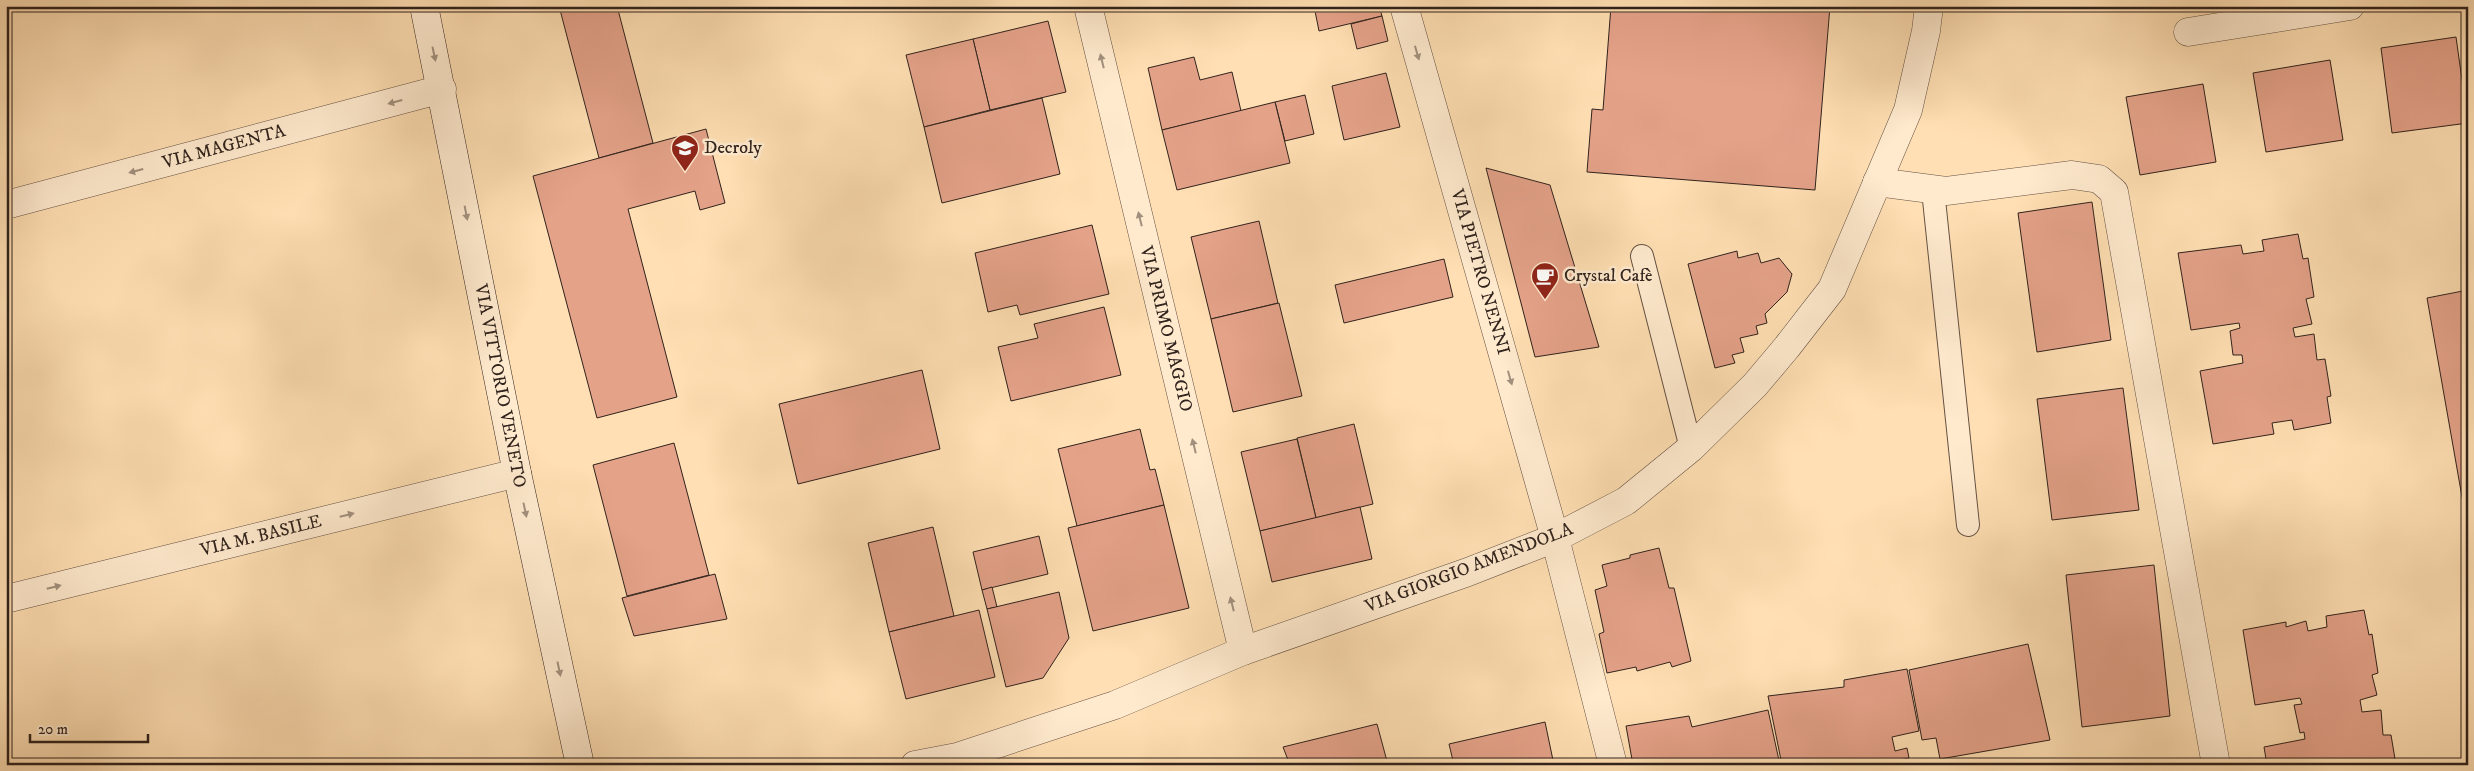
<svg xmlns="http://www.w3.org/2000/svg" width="2474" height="771" viewBox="0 0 2474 771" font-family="'IM FELL DW Pica',serif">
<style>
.building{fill:#e4a289;stroke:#30221c}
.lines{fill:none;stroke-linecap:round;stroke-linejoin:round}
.lane-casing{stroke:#645142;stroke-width:24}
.street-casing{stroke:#645142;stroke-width:29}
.secondary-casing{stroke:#30221c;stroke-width:29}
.lane{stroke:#ffeace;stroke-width:22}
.street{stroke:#ffeace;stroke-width:28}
.secondary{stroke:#ffeace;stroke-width:28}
.oneway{fill:#a2907e}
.labels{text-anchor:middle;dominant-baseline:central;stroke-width:5;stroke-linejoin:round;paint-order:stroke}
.street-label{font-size:18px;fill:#30221c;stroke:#ffeace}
.poi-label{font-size:18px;fill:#30221c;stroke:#ffeace;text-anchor:start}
</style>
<rect width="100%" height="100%" fill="#ffdfb3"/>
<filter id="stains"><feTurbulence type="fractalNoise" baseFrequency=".004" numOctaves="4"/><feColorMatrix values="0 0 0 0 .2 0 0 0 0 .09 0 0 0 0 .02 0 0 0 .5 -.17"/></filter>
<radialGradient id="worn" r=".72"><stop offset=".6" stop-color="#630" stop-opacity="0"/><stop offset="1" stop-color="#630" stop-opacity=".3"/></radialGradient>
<g class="building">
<polygon points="559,6 617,6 653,143 599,158"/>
<polygon points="1314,6 1379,6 1382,16 1319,31"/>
<polygon points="1611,6 1830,6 1815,190 1587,172 1592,109 1603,110"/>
<polygon points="1382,16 1388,41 1357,49 1351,24"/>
<polygon points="1048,21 1066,92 990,110 973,39"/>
<polygon points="2456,37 2468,123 2392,133 2381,48"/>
<polygon points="973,39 990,110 924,127 906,55"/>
<polygon points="1194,57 1200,80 1232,72 1241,111 1162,130 1148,68"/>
<polygon points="2330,60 2343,140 2266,152 2253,73"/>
<polygon points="1386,73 1400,127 1344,140 1332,86"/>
<polygon points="2203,84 2216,162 2140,175 2126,97"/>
<polygon points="1305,95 1314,134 1285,141 1275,102"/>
<polygon points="1042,98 1060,174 942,203 924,127"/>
<polygon points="1275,102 1290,163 1177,190 1162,130"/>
<polygon points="706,129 725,203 700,210 695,191 628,209 677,397 597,418 533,176"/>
<polygon points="1486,168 1550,185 1599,347 1535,357"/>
<polygon points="2092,202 2111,340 2037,352 2018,213"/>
<polygon points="1259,221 1278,303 1211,319 1191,237"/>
<polygon points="1092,225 1109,294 1020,315 1017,305 988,312 975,253"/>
<polygon points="2298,234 2303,259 2308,258 2314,297 2306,299 2312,324 2293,328 2295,337 2314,334 2317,360 2325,359 2331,396 2327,397 2331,423 2294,430 2292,420 2272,423 2274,434 2213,444 2200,371 2243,363 2242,355 2233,355 2230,331 2240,328 2239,323 2191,330 2178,253 2241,245 2243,254 2264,251 2262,240"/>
<polygon points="1737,251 1738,258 1758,253 1761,263 1779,258 1792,274 1787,292 1765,314 1767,323 1756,326 1758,334 1740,338 1744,352 1732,355 1735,363 1715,368 1688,264"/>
<polygon points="1444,259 1453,297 1344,323 1335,285"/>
<polygon points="2468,290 2468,531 2427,298"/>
<polygon points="1279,303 1302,396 1233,412 1211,319"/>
<polygon points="1104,307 1121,375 1011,401 998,347 1038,338 1034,324"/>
<polygon points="922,370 940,449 798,484 779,404"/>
<polygon points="2123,388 2139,510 2052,520 2037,399"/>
<polygon points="1354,424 1373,504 1316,518 1297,438"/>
<polygon points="1140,429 1150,470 1155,469 1164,505 1077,526 1058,449"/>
<polygon points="1297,439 1316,518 1260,531 1241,452"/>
<polygon points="674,443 709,575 627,596 593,465"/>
<polygon points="1164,505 1189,608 1093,631 1068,528"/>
<polygon points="1360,507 1372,559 1272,582 1260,531"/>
<polygon points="933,527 954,616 889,632 868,543"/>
<polygon points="1039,536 1048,574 982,590 973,552"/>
<polygon points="1659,548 1669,588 1674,588 1691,661 1672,667 1670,662 1637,671 1636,667 1607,673 1599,634 1604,632 1595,590 1607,586 1602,565 1630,558 1630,555"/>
<polygon points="2154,565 2170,716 2082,727 2066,575"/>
<polygon points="715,574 727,619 634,636 622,598"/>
<polygon points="992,587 997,607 987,609 982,590"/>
<polygon points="1059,592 1069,638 1043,678 1006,687 987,609"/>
<polygon points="979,610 995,677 906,699 889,632"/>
<polygon points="2364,610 2369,635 2372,634 2378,673 2372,675 2377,695 2360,700 2362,712 2381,710 2383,735 2391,735 2396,765 2267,765 2264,747 2305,739 2304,732 2300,733 2294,705 2302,704 2300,698 2255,705 2243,630 2286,622 2286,627 2306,621 2308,631 2327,627 2326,616"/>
<polygon points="2028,644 2050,740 1940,759 1936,738 1922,740 1909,670"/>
<polygon points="1907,669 1919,731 1892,737 1895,751 1907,748 1909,758 1874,765 1782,765 1768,696 1844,687 1844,680"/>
<polygon points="1768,710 1780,765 1633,765 1626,726 1689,716 1692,727"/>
<polygon points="1545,722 1554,765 1454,765 1449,744"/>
<polygon points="1377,724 1388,765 1290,765 1283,747"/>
</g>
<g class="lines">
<g class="lane-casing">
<g id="lane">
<polyline points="1933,190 1968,525"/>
<polyline points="1642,256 1691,448"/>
</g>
</g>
<g class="street-casing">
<g id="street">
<polyline points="1088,6 1243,651"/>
<polyline points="1404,6 1555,538 1613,765"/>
<polyline points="2188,32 2350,6"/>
<polyline points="1877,182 1946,191 2072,175 2099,179 2114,192 2216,765"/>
<polyline points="6,205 442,89"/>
<polyline points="6,599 517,473"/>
<polyline points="915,765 957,757 1115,705 1243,651 1468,572 1555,538 1626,501 1691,448 1755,385 1787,347 1832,289 1908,110 1926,31 1929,6"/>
</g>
</g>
<g class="secondary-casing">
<polyline id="secondary" points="424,6 517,473 580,765"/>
</g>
<use href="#lane" class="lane"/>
<use href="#street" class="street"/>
<use href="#secondary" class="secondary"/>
</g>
<defs><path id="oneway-solid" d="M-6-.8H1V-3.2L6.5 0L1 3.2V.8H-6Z" transform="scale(1.25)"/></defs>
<g class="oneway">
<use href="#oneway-solid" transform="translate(1417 53) rotate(74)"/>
<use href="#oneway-solid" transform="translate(434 54) rotate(78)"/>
<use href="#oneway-solid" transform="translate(1102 61) rotate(-104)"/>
<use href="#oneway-solid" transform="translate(395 102) rotate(165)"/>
<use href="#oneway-solid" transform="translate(136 171) rotate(165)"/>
<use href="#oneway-solid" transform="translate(466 213) rotate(79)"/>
<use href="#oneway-solid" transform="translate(1140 219) rotate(-104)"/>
<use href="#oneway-solid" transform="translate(1510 378) rotate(74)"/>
<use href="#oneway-solid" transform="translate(1194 446) rotate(-104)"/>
<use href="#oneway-solid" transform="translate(525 510) rotate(78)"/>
<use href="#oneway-solid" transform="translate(347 515) rotate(-14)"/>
<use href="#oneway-solid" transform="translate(54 587) rotate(-14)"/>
<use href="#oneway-solid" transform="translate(1232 604) rotate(-104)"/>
<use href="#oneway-solid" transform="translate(559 669) rotate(78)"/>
</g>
<defs>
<g id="school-pin" transform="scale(1.4375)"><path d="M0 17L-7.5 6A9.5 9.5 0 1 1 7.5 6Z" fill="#8f2418" stroke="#ffeace"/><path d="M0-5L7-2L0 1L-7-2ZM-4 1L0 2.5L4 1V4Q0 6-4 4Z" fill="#fff"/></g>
<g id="cafe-pin" transform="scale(1.4375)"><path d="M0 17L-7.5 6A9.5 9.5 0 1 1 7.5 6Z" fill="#8f2418" stroke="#ffeace"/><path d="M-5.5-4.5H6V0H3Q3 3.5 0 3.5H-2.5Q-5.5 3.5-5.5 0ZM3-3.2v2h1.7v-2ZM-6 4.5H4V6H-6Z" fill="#fff"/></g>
</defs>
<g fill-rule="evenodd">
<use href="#school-pin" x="685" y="148"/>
<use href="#cafe-pin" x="1545" y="276"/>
</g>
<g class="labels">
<g class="street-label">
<text transform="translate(224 147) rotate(-15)">VIA MAGENTA</text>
<text transform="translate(1480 272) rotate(74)">VIA PIETRO NENNI</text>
<text transform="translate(1166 329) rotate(76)">VIA PRIMO MAGGIO</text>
<text transform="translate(500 386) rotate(79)">VIA VITTORIO VENETO</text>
<text transform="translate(261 536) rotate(-14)">VIA M. BASILE</text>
<text transform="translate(1469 568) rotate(-21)">VIA GIORGIO AMENDOLA</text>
</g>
<g class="poi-label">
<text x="704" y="148">Decroly</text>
<text x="1564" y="276">Crystal Cafè</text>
</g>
</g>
<rect width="2474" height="771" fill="none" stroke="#ffdfb3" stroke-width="25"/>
<rect x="8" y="8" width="2459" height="756" fill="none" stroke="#30221c" stroke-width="2.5"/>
<rect x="12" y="12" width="2449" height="746" fill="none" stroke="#30221c"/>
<path d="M30 734v8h118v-8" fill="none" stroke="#30221c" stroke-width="2.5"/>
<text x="38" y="734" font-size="15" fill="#30221c" stroke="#ffeace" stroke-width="4" paint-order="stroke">20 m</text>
<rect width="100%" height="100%" filter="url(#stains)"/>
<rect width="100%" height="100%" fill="url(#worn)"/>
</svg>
